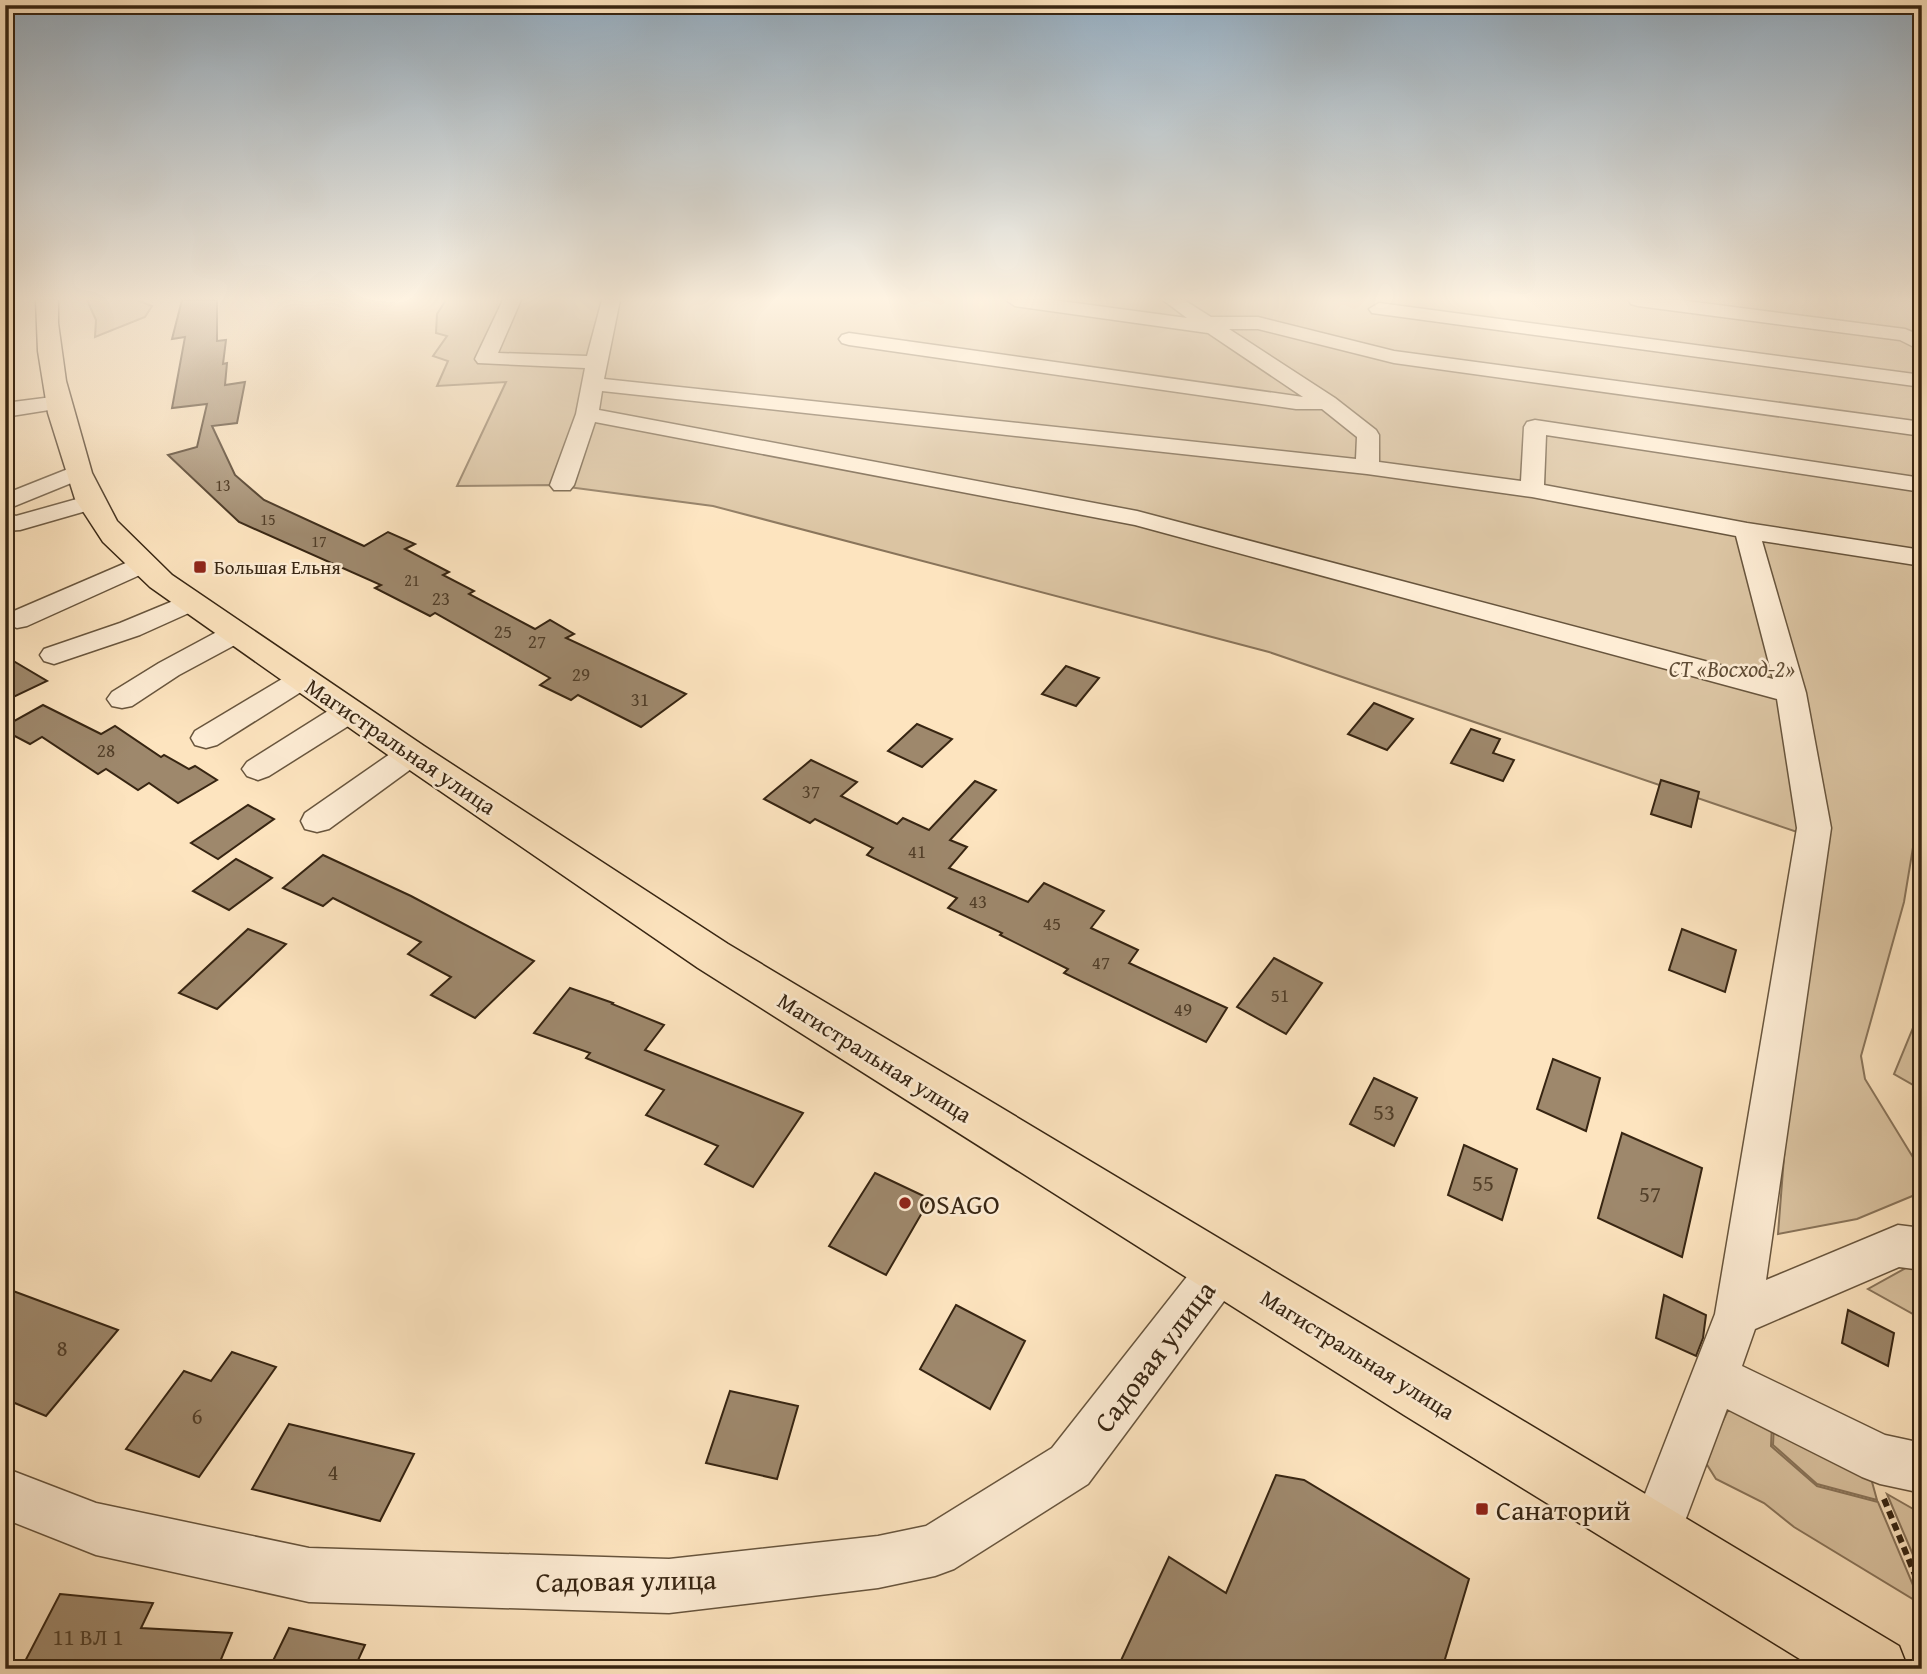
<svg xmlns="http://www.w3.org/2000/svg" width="1927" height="1674" viewBox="0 0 1927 1674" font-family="'Gentium Book Plus',serif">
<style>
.green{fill:#dbc4a2;stroke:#89745a;stroke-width:2}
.building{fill:#9e886c;stroke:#372512;stroke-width:2}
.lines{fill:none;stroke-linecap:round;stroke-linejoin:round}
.minor-casing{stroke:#68553d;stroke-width:3}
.major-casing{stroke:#372512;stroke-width:3}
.path{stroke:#372512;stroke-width:6;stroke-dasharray:8 5;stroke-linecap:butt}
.minor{fill:#feedd5;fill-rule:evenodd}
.major{fill:#fde4bf;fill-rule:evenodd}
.poi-dot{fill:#8f2418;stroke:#feedd5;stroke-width:2.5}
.labels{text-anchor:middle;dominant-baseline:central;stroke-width:5;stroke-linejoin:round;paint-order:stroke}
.far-number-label{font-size:16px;fill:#513e28}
.far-poi-label{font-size:19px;fill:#372512;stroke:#feedd5;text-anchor:start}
.number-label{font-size:19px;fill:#513e28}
.park-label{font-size:23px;font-style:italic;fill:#604d36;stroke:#feedd5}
.street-label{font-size:23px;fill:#372512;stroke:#feedd5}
.near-number-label{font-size:23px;fill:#513e28}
.near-poi-label{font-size:28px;fill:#372512;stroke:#feedd5;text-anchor:start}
.near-street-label{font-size:28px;fill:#372512;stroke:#feedd5}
</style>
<rect width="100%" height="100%" fill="#fde4bf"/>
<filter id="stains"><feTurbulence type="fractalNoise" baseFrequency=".00286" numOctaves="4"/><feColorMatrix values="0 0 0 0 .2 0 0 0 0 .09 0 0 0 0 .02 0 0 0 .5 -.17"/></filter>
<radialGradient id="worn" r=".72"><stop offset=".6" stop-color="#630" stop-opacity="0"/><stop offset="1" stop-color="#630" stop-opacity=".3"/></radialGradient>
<g class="green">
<polygon points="87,300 137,300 152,306 145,317 95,337 96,320"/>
<polygon points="446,300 1922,300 1922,793 1904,902 1861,1056 1865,1079 1922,1172 1922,1192 1857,1219 1778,1234 1809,836 1269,652 713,506 553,485 457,486 506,382 437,386 448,361 433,356 447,336 436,333 437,314"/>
<polygon points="1922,1006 1922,1090 1894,1074"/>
<polygon points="1922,1259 1922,1319 1868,1289"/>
<polygon points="1731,1404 1772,1425 1771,1446 1817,1486 1878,1502 1921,1604 1794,1527 1764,1503 1716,1479 1704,1460"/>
<polygon points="1774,1423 1869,1471 1877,1500 1817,1484 1773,1445"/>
<polygon points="1887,1494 1922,1514 1922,1576"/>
</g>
<g class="building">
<polygon points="182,300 217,300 217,341 226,340 223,364 227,363 225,385 245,382 237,423 212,426 235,475 264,500 364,546 388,532 415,544 405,549 449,572 443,575 474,591 469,594 535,629 550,620 574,634 566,638 686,694 641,727 578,695 571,700 540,685 550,678 435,613 430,616 375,588 381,585 239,522 168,455 197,447 207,404 172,408 185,337 172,339"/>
<polygon points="5,656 47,681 5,701"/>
<polygon points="1066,666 1099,678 1076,706 1042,694"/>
<polygon points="1374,703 1413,719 1387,750 1348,734"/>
<polygon points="43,705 101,734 115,726 161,757 164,755 189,769 195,766 217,780 178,803 149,783 138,790 106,769 98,774 42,737 30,744 5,731 5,726"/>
<polygon points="917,724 952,739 922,767 888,751"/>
<polygon points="1471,729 1500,739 1493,753 1514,760 1503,781 1451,763"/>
<polygon points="811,760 857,782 841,796 897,824 903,818 929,830 975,781 996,790 950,840 967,847 949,868 1028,902 1044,883 1104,911 1091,928 1138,950 1129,963 1227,1008 1206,1042 1064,973 1068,969 1000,935 1002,933 948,908 957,898 867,855 873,848 815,819 810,823 764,799"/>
<polygon points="1661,780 1699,792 1691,827 1651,814"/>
<polygon points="248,805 274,819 218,859 191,843"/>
<polygon points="323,855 411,896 534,961 475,1018 431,995 451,977 408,954 421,942 333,898 323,906 283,888"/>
<polygon points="236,859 272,878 229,910 193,891"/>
<polygon points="248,929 286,944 217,1009 179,993"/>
<polygon points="1682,929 1736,950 1725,992 1669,970"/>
<polygon points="1274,958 1322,983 1286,1034 1237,1007"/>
<polygon points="570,988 613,1003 612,1004 664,1025 645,1050 803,1113 753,1187 705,1164 718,1146 646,1115 664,1090 586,1058 590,1053 534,1033"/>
<polygon points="1553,1059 1600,1078 1586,1131 1537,1109"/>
<polygon points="1374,1078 1417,1098 1394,1146 1350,1124"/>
<polygon points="1622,1133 1702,1168 1682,1257 1598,1218"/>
<polygon points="1464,1145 1517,1169 1502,1220 1448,1195"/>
<polygon points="875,1173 930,1199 886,1275 829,1246"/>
<polygon points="5,1288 118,1330 46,1416 5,1399"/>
<polygon points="1664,1295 1706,1315 1703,1338 1696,1356 1656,1338"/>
<polygon points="956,1305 1025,1341 990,1409 920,1369"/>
<polygon points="1848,1310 1894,1333 1888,1366 1842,1343"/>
<polygon points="232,1352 276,1367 199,1477 126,1449 184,1371 211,1381"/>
<polygon points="730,1391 798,1406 777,1479 706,1463"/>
<polygon points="289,1424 414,1454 380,1521 252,1489"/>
<polygon points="1276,1475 1304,1480 1469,1579 1442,1669 1117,1669 1169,1557 1226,1593"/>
<polygon points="60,1594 153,1603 141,1628 232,1633 217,1669 21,1669"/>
<polygon points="289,1628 365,1645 354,1669 269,1669"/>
</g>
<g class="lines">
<g class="minor-casing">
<g id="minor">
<path d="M503,300H521L498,353L587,356L602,300H620L604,379L1356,459L1357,437L1322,409H1296L849,345L842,343L839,339L842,335L849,333L1303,397L1208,333L1015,306L1006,300H1053L1187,318L1163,300H1184L1211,317H1258L1394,351L1922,422V436L1394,363L1258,329H1229L1335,398L1376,430L1379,435V462L1521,481L1524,427L1527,422L1535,420L1922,478V492L1546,435L1544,485L1747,523L1922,550V566L1762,541L1806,693L1831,828L1766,1280L1898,1225L1922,1228V1270L1899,1267L1755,1329L1742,1366L1885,1435L1922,1443V1493L1880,1484L1862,1477L1727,1409L1673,1553L1655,1561L1637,1553L1629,1535L1715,1314L1797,828L1777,699L1135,525L595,422L574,485L570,490H554L550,485L576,414L585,368L478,363L475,359ZM602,391L1367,474L1532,497L1736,536L1773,679L1137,511L599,410Z"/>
<polygon points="1629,300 1679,300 1905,329 1922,336 1922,351 1900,340 1638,306 1631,304"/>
<polygon points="1379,303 1922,375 1922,387 1372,313 1369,309"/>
<polygon points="60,396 68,397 71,402 68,407 5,417 5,403"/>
<polygon points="78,465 86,467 90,472 86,477 5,510 5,494"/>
<polygon points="91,495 100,497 103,502 100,507 20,530 5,531 5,511 16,516"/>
<polygon points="142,556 151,558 155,564 151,570 27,626 17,628 5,623 7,614"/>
<polygon points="190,594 200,596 203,602 200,608 140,635 54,664 44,661 40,655 44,649 120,623"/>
<polygon points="236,625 246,627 250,633 246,639 179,675 132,706 122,708 112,706 107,699 112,692 159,663 226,627"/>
<polygon points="302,670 312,673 317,679 312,685 217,745 206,748 195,745 191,738 195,731 292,673"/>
<polygon points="350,702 361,704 365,711 361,718 269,776 258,780 247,776 242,769 247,762 339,704"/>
<polygon points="411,744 422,747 427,754 422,761 329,829 317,832 305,829 301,821 305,813 400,747"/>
<polygon points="1220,1249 1236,1255 1242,1270 1236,1285 1088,1484 954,1569 935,1576 878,1588 669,1613 309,1602 96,1555 5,1519 5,1468 96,1503 309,1548 669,1559 878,1536 926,1526 1052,1448 1204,1255"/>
</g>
</g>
<g class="major-casing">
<polygon id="major" points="36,300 58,300 58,323 66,381 92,473 117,521 172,575 424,746 728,944 1899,1646 1908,1669 1816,1669 1404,1415 698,968 398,762 150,587 103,542 75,499 48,413 38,351"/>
</g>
<polyline class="path" points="1884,1499 1922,1592"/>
<use href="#minor" class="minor"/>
<use href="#major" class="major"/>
</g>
<linearGradient id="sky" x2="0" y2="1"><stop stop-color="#95adc0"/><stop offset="0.56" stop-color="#fef3e2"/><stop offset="1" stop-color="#fef3e2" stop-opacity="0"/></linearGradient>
<rect width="1927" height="534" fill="url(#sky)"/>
<g class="poi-dot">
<rect x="193" y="560" width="14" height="14" rx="3.5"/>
<circle cx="905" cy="1203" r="7"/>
<rect x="1475" y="1502" width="14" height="14" rx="3.5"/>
</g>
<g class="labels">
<g class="far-number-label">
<text x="223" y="485">13</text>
<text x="268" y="519">15</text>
<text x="319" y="541">17</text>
<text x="412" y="580">21</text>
</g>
<g class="far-poi-label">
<text x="214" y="567">Большая Ельня</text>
</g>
<g class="number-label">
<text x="441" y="598">23</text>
<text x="503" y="631">25</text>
<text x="537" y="641">27</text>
<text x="581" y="674">29</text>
<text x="640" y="699">31</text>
<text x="106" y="750">28</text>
<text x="811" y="791">37</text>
<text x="917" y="851">41</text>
<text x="978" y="901">43</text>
<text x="1052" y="923">45</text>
<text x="1101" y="962">47</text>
<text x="1280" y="995">51</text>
<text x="1183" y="1009">49</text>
</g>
<g class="park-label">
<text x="1732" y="668">СТ «Восход-2»</text>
</g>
<g class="street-label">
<text transform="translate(401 746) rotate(34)">Магистральная улица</text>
<text transform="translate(875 1057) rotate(32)">Магистральная улица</text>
<text transform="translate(1358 1354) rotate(32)">Магистральная улица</text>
</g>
<g class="near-number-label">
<text x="1384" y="1111">53</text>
<text x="1483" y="1182">55</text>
<text x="1650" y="1193">57</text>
<text x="62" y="1347">8</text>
<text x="197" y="1415">6</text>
<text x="333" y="1471">4</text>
<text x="88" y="1636">11 ВЛ 1</text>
</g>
<g class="near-poi-label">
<text x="919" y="1203">OSAGO</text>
<text x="1496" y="1509">Санаторий</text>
</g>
<g class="near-street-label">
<text transform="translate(1154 1356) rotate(-53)">Садовая улица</text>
<text transform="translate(626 1580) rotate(-1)">Садовая улица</text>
</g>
</g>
<rect width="1927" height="1674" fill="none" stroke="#fde4bf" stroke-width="28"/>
<rect x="7" y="7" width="1913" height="1660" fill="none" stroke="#372512" stroke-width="3.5"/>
<rect x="14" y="14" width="1899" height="1646" fill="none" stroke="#372512" stroke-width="2"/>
<rect width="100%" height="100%" filter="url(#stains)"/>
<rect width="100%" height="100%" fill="url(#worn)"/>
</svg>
